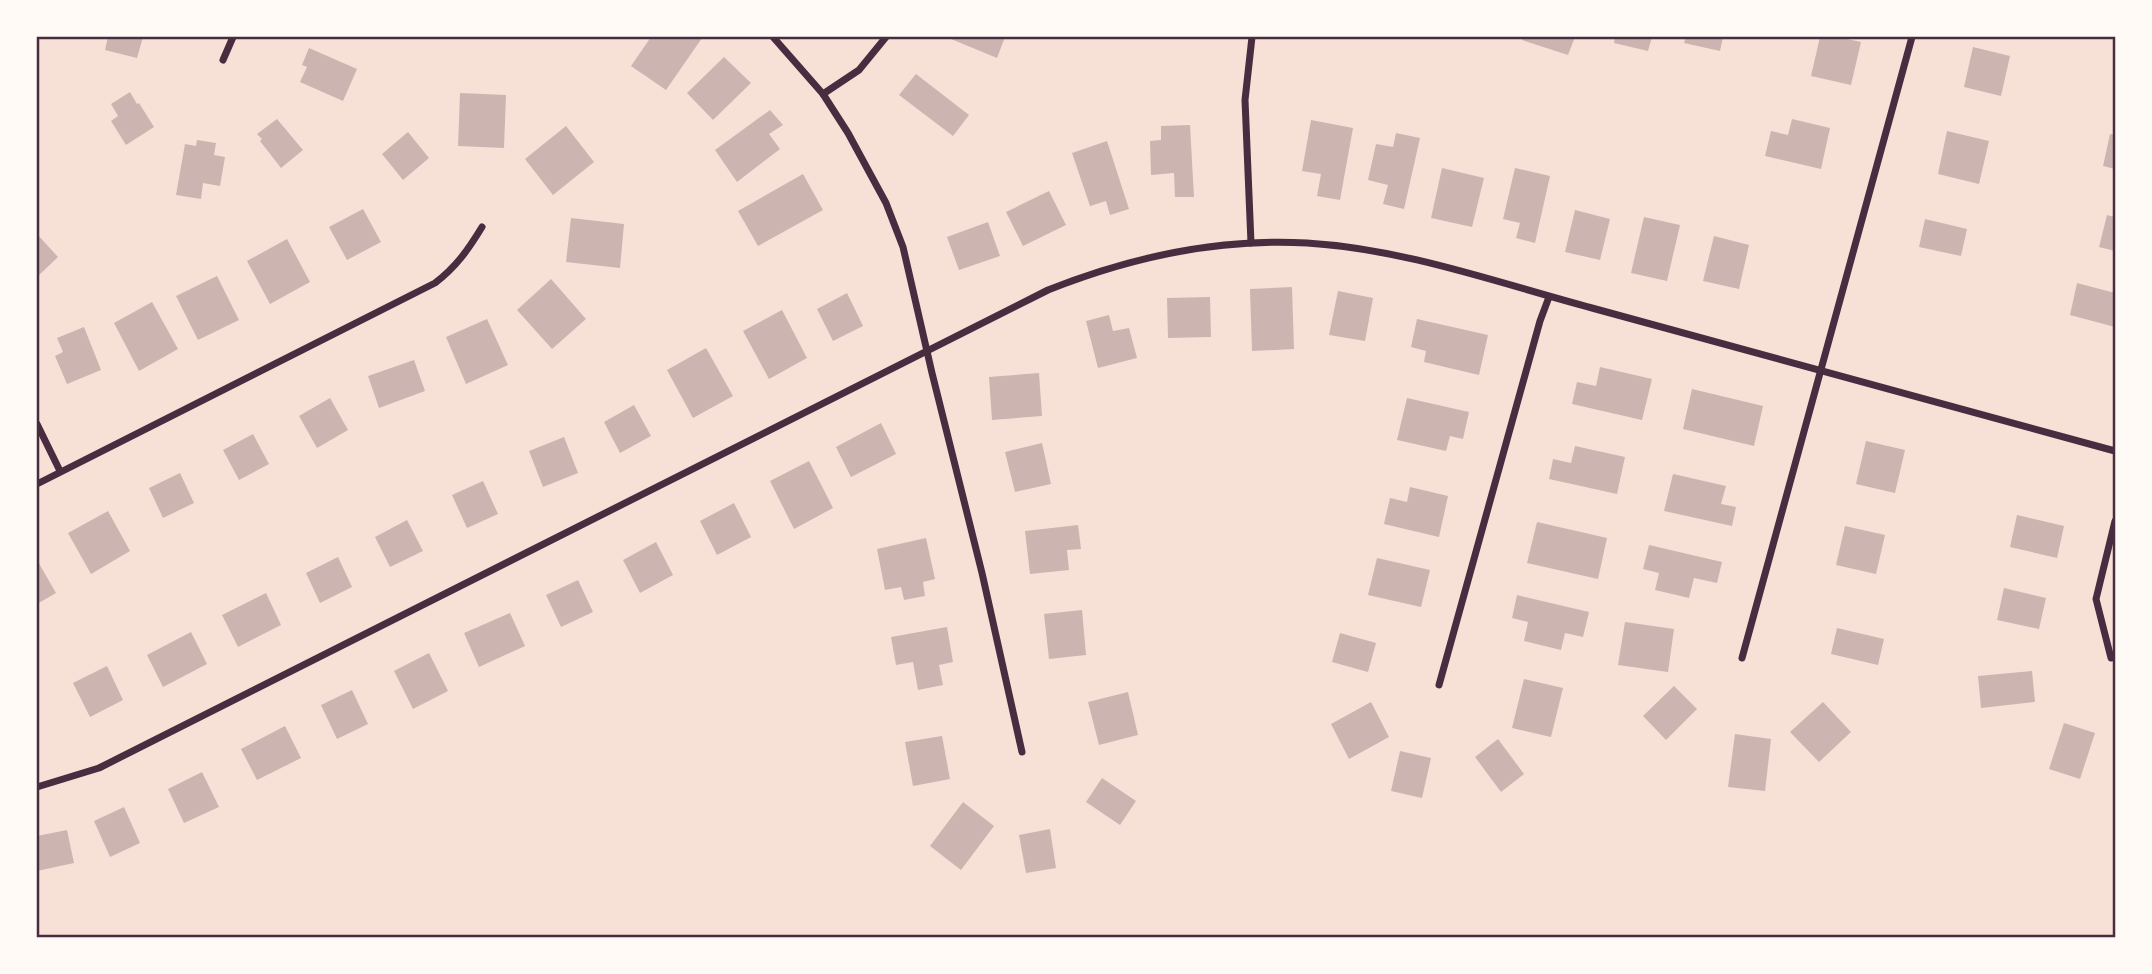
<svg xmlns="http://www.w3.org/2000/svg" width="2152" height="974" viewBox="0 0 2152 974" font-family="Manrope,sans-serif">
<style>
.building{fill:#ccb4b1}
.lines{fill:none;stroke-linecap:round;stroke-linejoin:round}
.minor{stroke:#4a2c40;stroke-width:7}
.neatline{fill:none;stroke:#4a2c40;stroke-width:2.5}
</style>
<rect width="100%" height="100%" fill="#f7e1d7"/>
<g class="building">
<polygon points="108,37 143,37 137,58 105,50"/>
<polygon points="651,37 702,38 666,90 631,66"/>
<polygon points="952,37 1005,37 997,58 951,39"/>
<polygon points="1523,37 1575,37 1568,55 1522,40"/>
<polygon points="1615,37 1652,37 1648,51 1614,43"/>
<polygon points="1686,37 1723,37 1720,51 1684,43"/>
<polygon points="1820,37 1838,37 1861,42 1851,85 1811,76"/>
<polygon points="1973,47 2010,56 2001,96 1964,87"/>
<polygon points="309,48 357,69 343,101 300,82 307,67 302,65"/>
<polygon points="724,57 751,83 713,120 687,93"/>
<polygon points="916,74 969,115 953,136 899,95"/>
<polygon points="130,92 137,104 139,103 154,127 126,145 111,121 118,116 111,104"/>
<polygon points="460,93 506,95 504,148 458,146"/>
<polygon points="770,110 783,125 769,134 780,149 737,182 715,150"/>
<polygon points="277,119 303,150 281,168 260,141 262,139 257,134"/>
<polygon points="1792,119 1830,128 1821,169 1765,156 1771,131 1788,135"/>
<polygon points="1311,120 1353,128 1340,200 1317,196 1321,174 1302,171"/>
<polygon points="1190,125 1194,197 1175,197 1174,173 1151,175 1150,141 1161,140 1161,126"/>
<polygon points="566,126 594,162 553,195 525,159"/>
<polygon points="1947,131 1989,141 1979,184 1938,174"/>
<polygon points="408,132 429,158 403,180 382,154"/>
<polygon points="1396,133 1420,138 1404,209 1383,204 1388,185 1368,180 1376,144 1393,147"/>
<polygon points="2110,134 2115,135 2115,169 2103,166"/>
<polygon points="197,140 216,143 214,155 225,157 220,186 203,183 201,199 176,195 185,144 196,146"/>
<polygon points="1107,141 1129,209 1110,215 1106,201 1090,206 1072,153"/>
<polygon points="1442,168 1484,178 1472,227 1431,218"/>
<polygon points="1515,168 1550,176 1535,243 1516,238 1520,223 1503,219"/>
<polygon points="803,174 823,210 758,246 738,211"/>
<polygon points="1049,191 1066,225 1023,246 1006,212"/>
<polygon points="363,209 381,242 347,260 329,227"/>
<polygon points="1575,210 1610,219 1600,260 1565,252"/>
<polygon points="2107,215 2115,217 2115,251 2099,247"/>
<polygon points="1644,217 1680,225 1667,281 1631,273"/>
<polygon points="571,218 624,224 620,268 566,262"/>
<polygon points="1925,219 1967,229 1961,256 1919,247"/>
<polygon points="988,222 1000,256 959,270 947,237"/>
<polygon points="37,234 58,257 37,277"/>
<polygon points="1714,236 1749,245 1739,289 1703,281"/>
<polygon points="287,239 310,282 270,304 247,261"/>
<polygon points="217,276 239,320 198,340 176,296"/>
<polygon points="551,279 586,319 552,349 517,310"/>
<polygon points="2077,283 2115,293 2115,327 2070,315"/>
<polygon points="1292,287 1294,349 1252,351 1250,289"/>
<polygon points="1338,291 1373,298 1365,341 1329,335"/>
<polygon points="847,293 863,326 833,341 817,309"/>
<polygon points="1210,297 1211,337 1168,338 1167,298"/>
<polygon points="152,302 178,349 139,371 114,323"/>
<polygon points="782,310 807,358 769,379 743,331"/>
<polygon points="1109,315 1113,331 1129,328 1137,358 1098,368 1086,321"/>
<polygon points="487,319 508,365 466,384 446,337"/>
<polygon points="1417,319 1488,335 1479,375 1424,362 1426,351 1411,347"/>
<polygon points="84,327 101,370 67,384 55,356 63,352 57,338"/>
<polygon points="706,348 733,396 693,418 667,370"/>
<polygon points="414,360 425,391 379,408 368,376"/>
<polygon points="1600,367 1652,379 1642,420 1572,404 1577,382 1596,386"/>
<polygon points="1039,373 1042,416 992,420 989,377"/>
<polygon points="1692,389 1763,406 1754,446 1683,429"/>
<polygon points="330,398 348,430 317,448 299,416"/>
<polygon points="1407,398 1469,412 1463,439 1450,436 1446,451 1397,440"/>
<polygon points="634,405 651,436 620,453 604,422"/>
<polygon points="881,423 896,454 851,477 836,447"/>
<polygon points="253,434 269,464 239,480 223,450"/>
<polygon points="564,437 578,473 543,487 529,451"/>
<polygon points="1866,441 1905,450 1895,493 1856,484"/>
<polygon points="1042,443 1051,484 1015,492 1005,452"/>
<polygon points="1575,446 1625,457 1617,494 1549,479 1553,459 1571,463"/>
<polygon points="809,461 833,508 794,529 770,481"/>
<polygon points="180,473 194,503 163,518 149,488"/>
<polygon points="1673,474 1726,486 1721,504 1736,507 1732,526 1664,511"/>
<polygon points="483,481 498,514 467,528 452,495"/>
<polygon points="1410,487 1448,496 1439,537 1384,524 1390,498 1407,502"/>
<polygon points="734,503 751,537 717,555 700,521"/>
<polygon points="108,511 130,551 91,574 68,533"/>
<polygon points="2017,515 2064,526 2057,558 2010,547"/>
<polygon points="407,520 423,551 390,567 375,537"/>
<polygon points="1537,522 1607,538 1598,579 1527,563"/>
<polygon points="1078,525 1081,549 1067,550 1069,570 1030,574 1025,531"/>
<polygon points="1845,526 1885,535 1876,574 1836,565"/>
<polygon points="926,538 935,579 923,582 925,596 904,600 901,587 885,590 877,549"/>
<polygon points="656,542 673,575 640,593 623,560"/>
<polygon points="1649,545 1722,562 1717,583 1694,578 1689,598 1655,590 1659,573 1643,569"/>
<polygon points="338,557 352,587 320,603 306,573"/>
<polygon points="1377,558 1430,570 1421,607 1368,595"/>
<polygon points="37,560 56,593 37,604"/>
<polygon points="578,580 593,612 561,627 546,595"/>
<polygon points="2004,588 2046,598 2039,629 1997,620"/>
<polygon points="266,593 281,625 238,647 222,615"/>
<polygon points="1517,595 1589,612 1583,637 1565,633 1561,650 1524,641 1528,622 1512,618"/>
<polygon points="1082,610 1086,655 1049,659 1044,614"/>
<polygon points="510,613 525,646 479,667 464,633"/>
<polygon points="1625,622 1674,629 1668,672 1618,665"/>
<polygon points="947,627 953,662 939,665 943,685 918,690 913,662 896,665 891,637"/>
<polygon points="1837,628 1884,639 1878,665 1831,654"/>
<polygon points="191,632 207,664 163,687 147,655"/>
<polygon points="1340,633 1376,643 1368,672 1332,662"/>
<polygon points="429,653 448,691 413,709 394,671"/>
<polygon points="107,666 123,700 90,717 73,683"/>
<polygon points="2032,671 2035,702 1981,708 1978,676"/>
<polygon points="1524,679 1563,688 1551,737 1512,728"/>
<polygon points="1674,686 1697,709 1666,740 1643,716"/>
<polygon points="352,690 368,724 337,739 321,705"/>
<polygon points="1128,692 1138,735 1099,745 1088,702"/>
<polygon points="1371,702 1389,737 1349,759 1331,724"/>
<polygon points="1823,702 1851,732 1819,762 1790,732"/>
<polygon points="2064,723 2095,733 2080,779 2049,769"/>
<polygon points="285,726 301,758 257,780 241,749"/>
<polygon points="1735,734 1771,739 1765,791 1728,787"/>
<polygon points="942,736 950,779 913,786 905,742"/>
<polygon points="1498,739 1524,774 1501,792 1475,757"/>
<polygon points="1400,751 1431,758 1422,798 1391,791"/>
<polygon points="202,772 219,807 184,823 168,789"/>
<polygon points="1102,778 1136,801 1120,825 1086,802"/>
<polygon points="963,802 994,826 961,870 930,846"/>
<polygon points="124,807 140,843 110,857 94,821"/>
<polygon points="1050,829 1056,868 1026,873 1019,835"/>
<polygon points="67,830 74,863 37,871 37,836"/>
</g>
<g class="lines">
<g class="minor">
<polyline points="773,37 823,94 848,133 886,203 903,247 932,373 982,573 1022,752"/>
<polyline points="223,60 233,37"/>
<polyline points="823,94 859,70 886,37"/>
<polyline points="1251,243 1245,100 1252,37"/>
<polyline points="37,424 60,471"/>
<path d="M37,484L435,283C456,267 468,250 482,227"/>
<polyline points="1742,658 1912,37"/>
<polyline points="2111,658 2096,599 2115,521"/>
<polyline points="1439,685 1540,321 1549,297"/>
<path d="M37,787L99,768L1048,290C1131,257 1217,238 1307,243C1405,249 1498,283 1592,308C1767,355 1941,403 2115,451"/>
</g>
</g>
<rect width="2152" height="974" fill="none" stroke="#fffaf5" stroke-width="77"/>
<rect x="38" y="38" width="2076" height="898" class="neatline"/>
</svg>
